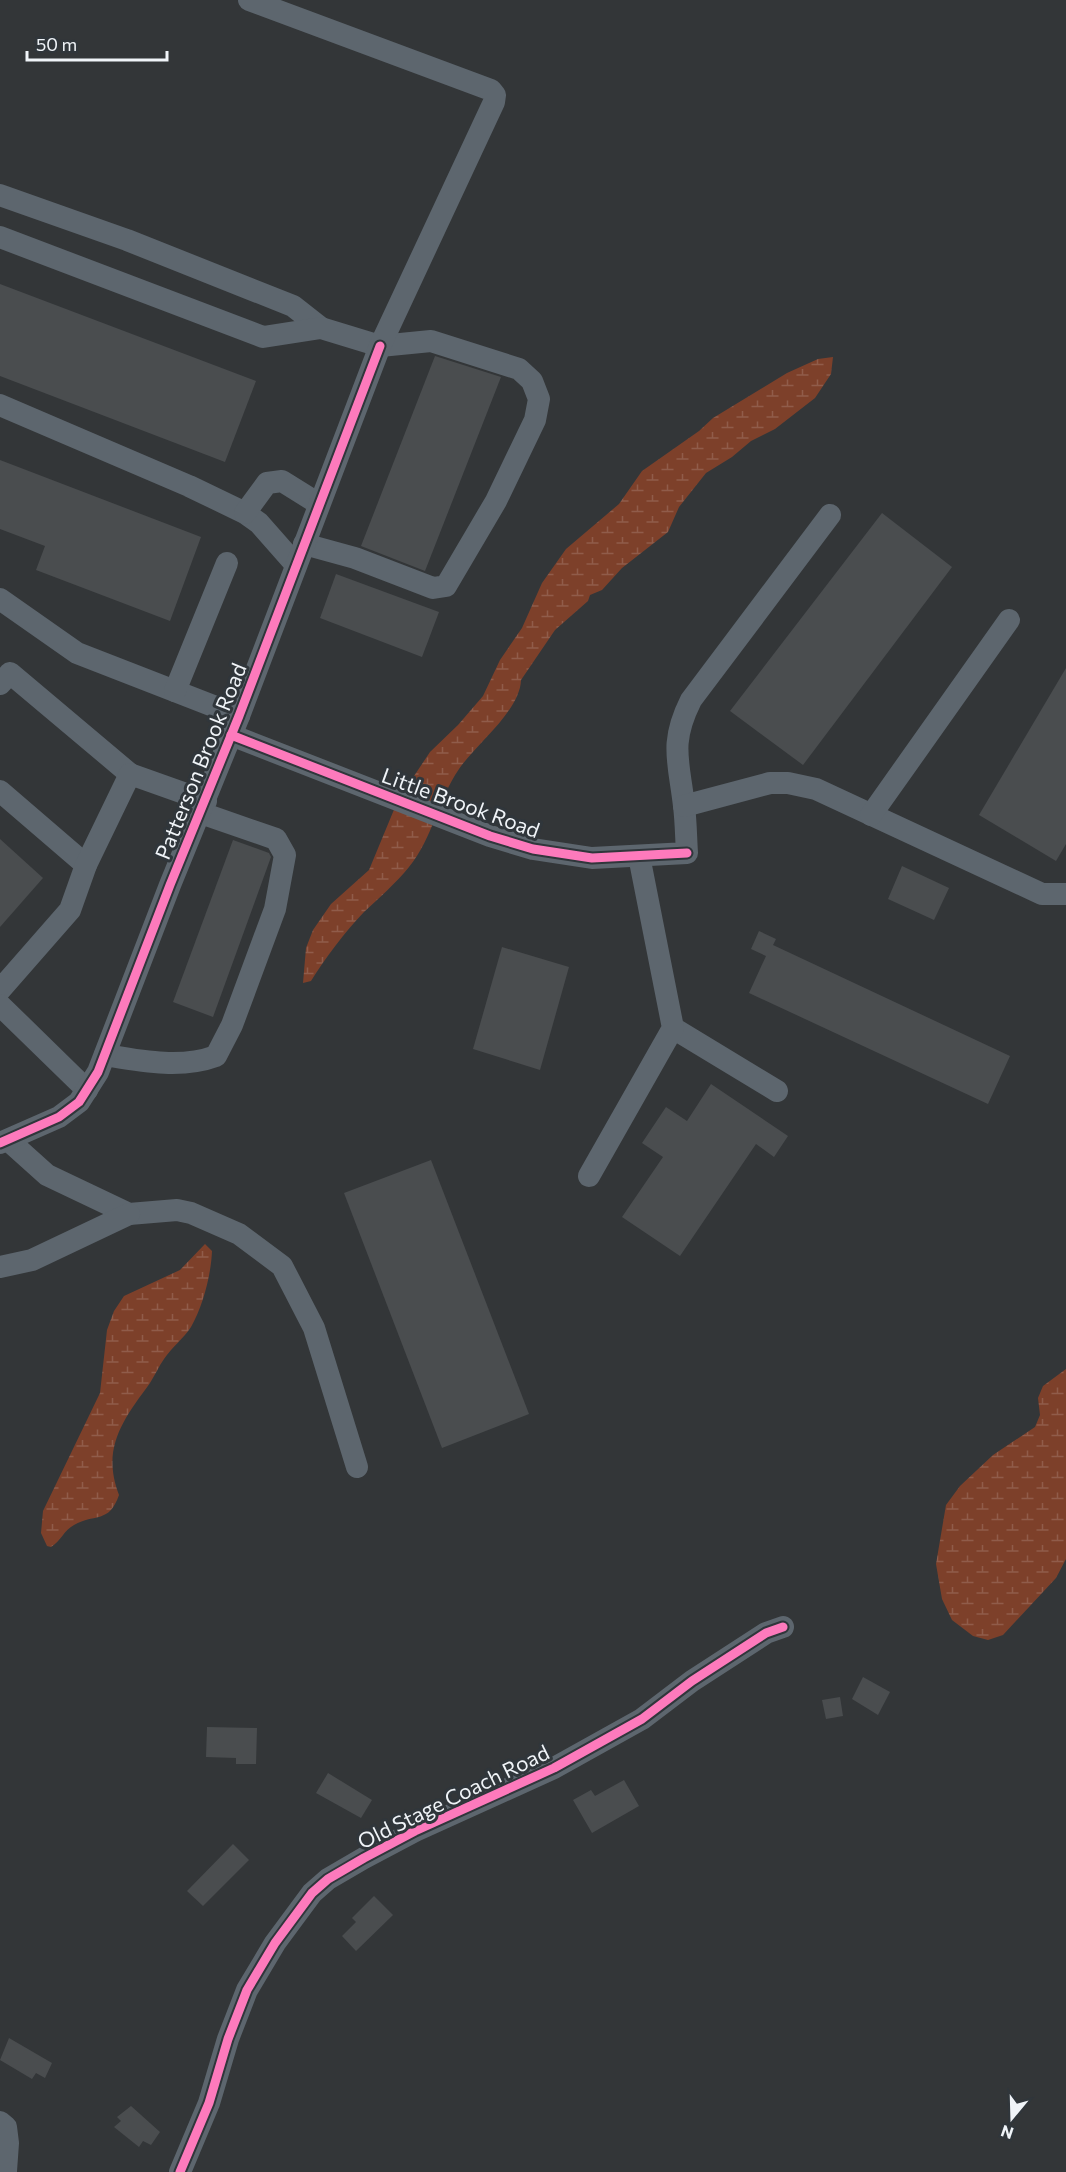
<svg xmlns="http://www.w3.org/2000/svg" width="1066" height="2172" viewBox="0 0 1066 2172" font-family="Commissioner,sans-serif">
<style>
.wetland{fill:url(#wetland-marsh)}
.building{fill:#4a4d4f}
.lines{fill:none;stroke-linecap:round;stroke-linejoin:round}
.minor{stroke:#5d666e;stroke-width:22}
.cycleway-casing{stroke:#30363b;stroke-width:13}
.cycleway{stroke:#fd7abc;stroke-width:9}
.labels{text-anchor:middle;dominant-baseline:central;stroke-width:6;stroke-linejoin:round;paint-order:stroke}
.street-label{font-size:21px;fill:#f0f4f8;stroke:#30363b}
</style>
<defs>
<pattern id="wetland-marsh" width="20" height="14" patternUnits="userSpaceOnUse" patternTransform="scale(1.5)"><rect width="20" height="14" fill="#7d402a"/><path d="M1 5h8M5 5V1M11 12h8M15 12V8" fill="none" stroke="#905c4a"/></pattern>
</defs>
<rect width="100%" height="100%" fill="#333638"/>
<g class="wetland">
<path d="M833,357L831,374L815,398L775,429L751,441L732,457L706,473L679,507L668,532L622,568L602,590L590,595L588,601L555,630L521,680C520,711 476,744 459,769C438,799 433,838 409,867C396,883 380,897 364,912C344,933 326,957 311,981L303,983L306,948L313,930L331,904L369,870L398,800L430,752L458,725L483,696L500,660L522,628L542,583L566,549L619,504L642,471L699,431L713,418L787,373L818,359Z"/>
<path d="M205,1244L212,1251C211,1275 203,1306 191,1327C184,1338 172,1347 164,1359C159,1366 155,1375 150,1383C123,1420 101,1448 119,1495C109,1524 95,1513 74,1525C64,1530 61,1541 51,1547L47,1546L41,1533L43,1511L100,1393L107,1330L114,1311L124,1296L180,1270Z"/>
<polygon points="1066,1369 1066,1559 1056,1578 1003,1635 988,1640 973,1636 952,1620 942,1599 936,1564 946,1505 960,1486 993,1455 1035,1427 1040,1415 1038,1398 1043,1386"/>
</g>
<g class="building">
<polygon points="0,284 256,381 225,462 0,376"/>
<polygon points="435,356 501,377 425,571 361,546"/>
<polygon points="0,460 201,537 170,621 36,570 45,546 0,529"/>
<polygon points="882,513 952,567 803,765 730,711"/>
<polygon points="336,574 439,612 422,657 320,618"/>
<polygon points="1066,668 1066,844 1056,861 979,815"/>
<polygon points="0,839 43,878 0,927"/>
<polygon points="233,840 269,853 271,857 213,1017 173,1002"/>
<polygon points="902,866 949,888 934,920 888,899"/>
<polygon points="759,931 776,939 773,945 1010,1056 988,1104 749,993 766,956 751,949"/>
<polygon points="502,947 569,967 540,1070 473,1049"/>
<polygon points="711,1084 788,1136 774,1157 756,1144 680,1256 622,1217 663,1157 642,1143 666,1107 687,1121"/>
<polygon points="431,1160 529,1414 442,1448 344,1193"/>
<polygon points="863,1677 890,1692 878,1715 852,1699"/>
<polygon points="840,1697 843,1716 826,1719 822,1700"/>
<polygon points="207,1727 257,1728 256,1764 236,1764 236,1758 206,1757"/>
<polygon points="328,1773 372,1800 361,1818 316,1793"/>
<polygon points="624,1780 639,1806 592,1833 573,1800 591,1790 595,1796"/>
<polygon points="233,1844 249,1860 203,1906 187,1891"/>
<polygon points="374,1896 393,1915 356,1951 342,1936 356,1922 352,1918"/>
<polygon points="9,2038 52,2063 45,2078 36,2073 32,2079 0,2060"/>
<polygon points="131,2106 160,2132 151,2145 143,2141 139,2147 114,2127 121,2121 117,2117"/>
</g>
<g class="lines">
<g class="minor">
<polyline points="0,195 127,240 293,306 321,328"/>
<polyline points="0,237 263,337 321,328 380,346 431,341 519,369 532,381 539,399 535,420 496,501 446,586 433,588 355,558 304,544"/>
<polyline points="0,405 189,486 245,513 259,523 296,565"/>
<polyline points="245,513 267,483 282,481 319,504"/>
<polyline points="0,599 77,653 239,716"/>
<polyline points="0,684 10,673 130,774"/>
<polyline points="175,691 227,563"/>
<path d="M231,735L490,836L533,849L592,858L687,853C686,838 686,822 684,806C679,761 669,744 691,700L830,515"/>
<polyline points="0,791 86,865"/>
<polyline points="684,806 770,783 788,783 816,789 1042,894 1066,894"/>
<polyline points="871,815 1009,620"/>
<polyline points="0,990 70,910 86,865 130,774 206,801"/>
<polyline points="0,1005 87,1090"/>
<polyline points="673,1028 777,1091"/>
<path d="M105,1055C141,1061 181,1069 216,1056L232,1025L275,909L285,855L276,839L201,813"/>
<polyline points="8,1140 47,1175 129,1214 177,1210 191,1213 239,1234 282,1266 314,1328 357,1467"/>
<polyline points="0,1143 59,1117 79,1102 98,1072 170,885 239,716 380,346 494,102 495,95 491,90 249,0"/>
<polyline points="589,1176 673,1028 639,856"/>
<polyline points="0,1267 32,1260 129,1214"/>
<polyline points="0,2122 6,2127 8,2143 6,2171"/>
<polyline points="180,2172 209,2103 228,2039 247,1990 275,1943 312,1893 328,1879 364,1858 415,1831 554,1768 642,1719 692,1681 766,1633 783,1627"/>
</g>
<g class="cycleway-casing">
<g id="cycleway">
<polyline points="231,735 490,836 533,849 592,858 687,853"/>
<polyline points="0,1143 59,1117 79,1102 98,1072 170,885 239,716 380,346"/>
<polyline points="180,2172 209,2103 228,2039 247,1990 275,1943 312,1893 328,1879 364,1858 415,1831 554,1768 642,1719 692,1681 766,1633 783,1627"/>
</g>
</g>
<use href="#cycleway" class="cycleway"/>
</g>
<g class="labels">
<g class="street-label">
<text transform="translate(200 761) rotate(-68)">Patterson Brook Road</text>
<text transform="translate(461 802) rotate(20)">Little Brook Road</text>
<text transform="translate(453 1796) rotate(-26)">Old Stage Coach Road</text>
</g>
</g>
<g transform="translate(1012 2118) rotate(199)" stroke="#30363b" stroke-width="4.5" paint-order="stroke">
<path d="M0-4.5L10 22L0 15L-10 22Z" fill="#f0f4f8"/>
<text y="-9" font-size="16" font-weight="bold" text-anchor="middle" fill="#f0f4f8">N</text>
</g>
<path d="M27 51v9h140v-9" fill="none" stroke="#f0f4f8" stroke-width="3"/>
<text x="36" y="51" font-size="18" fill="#f0f4f8" stroke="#30363b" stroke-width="4.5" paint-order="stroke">50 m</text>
</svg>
